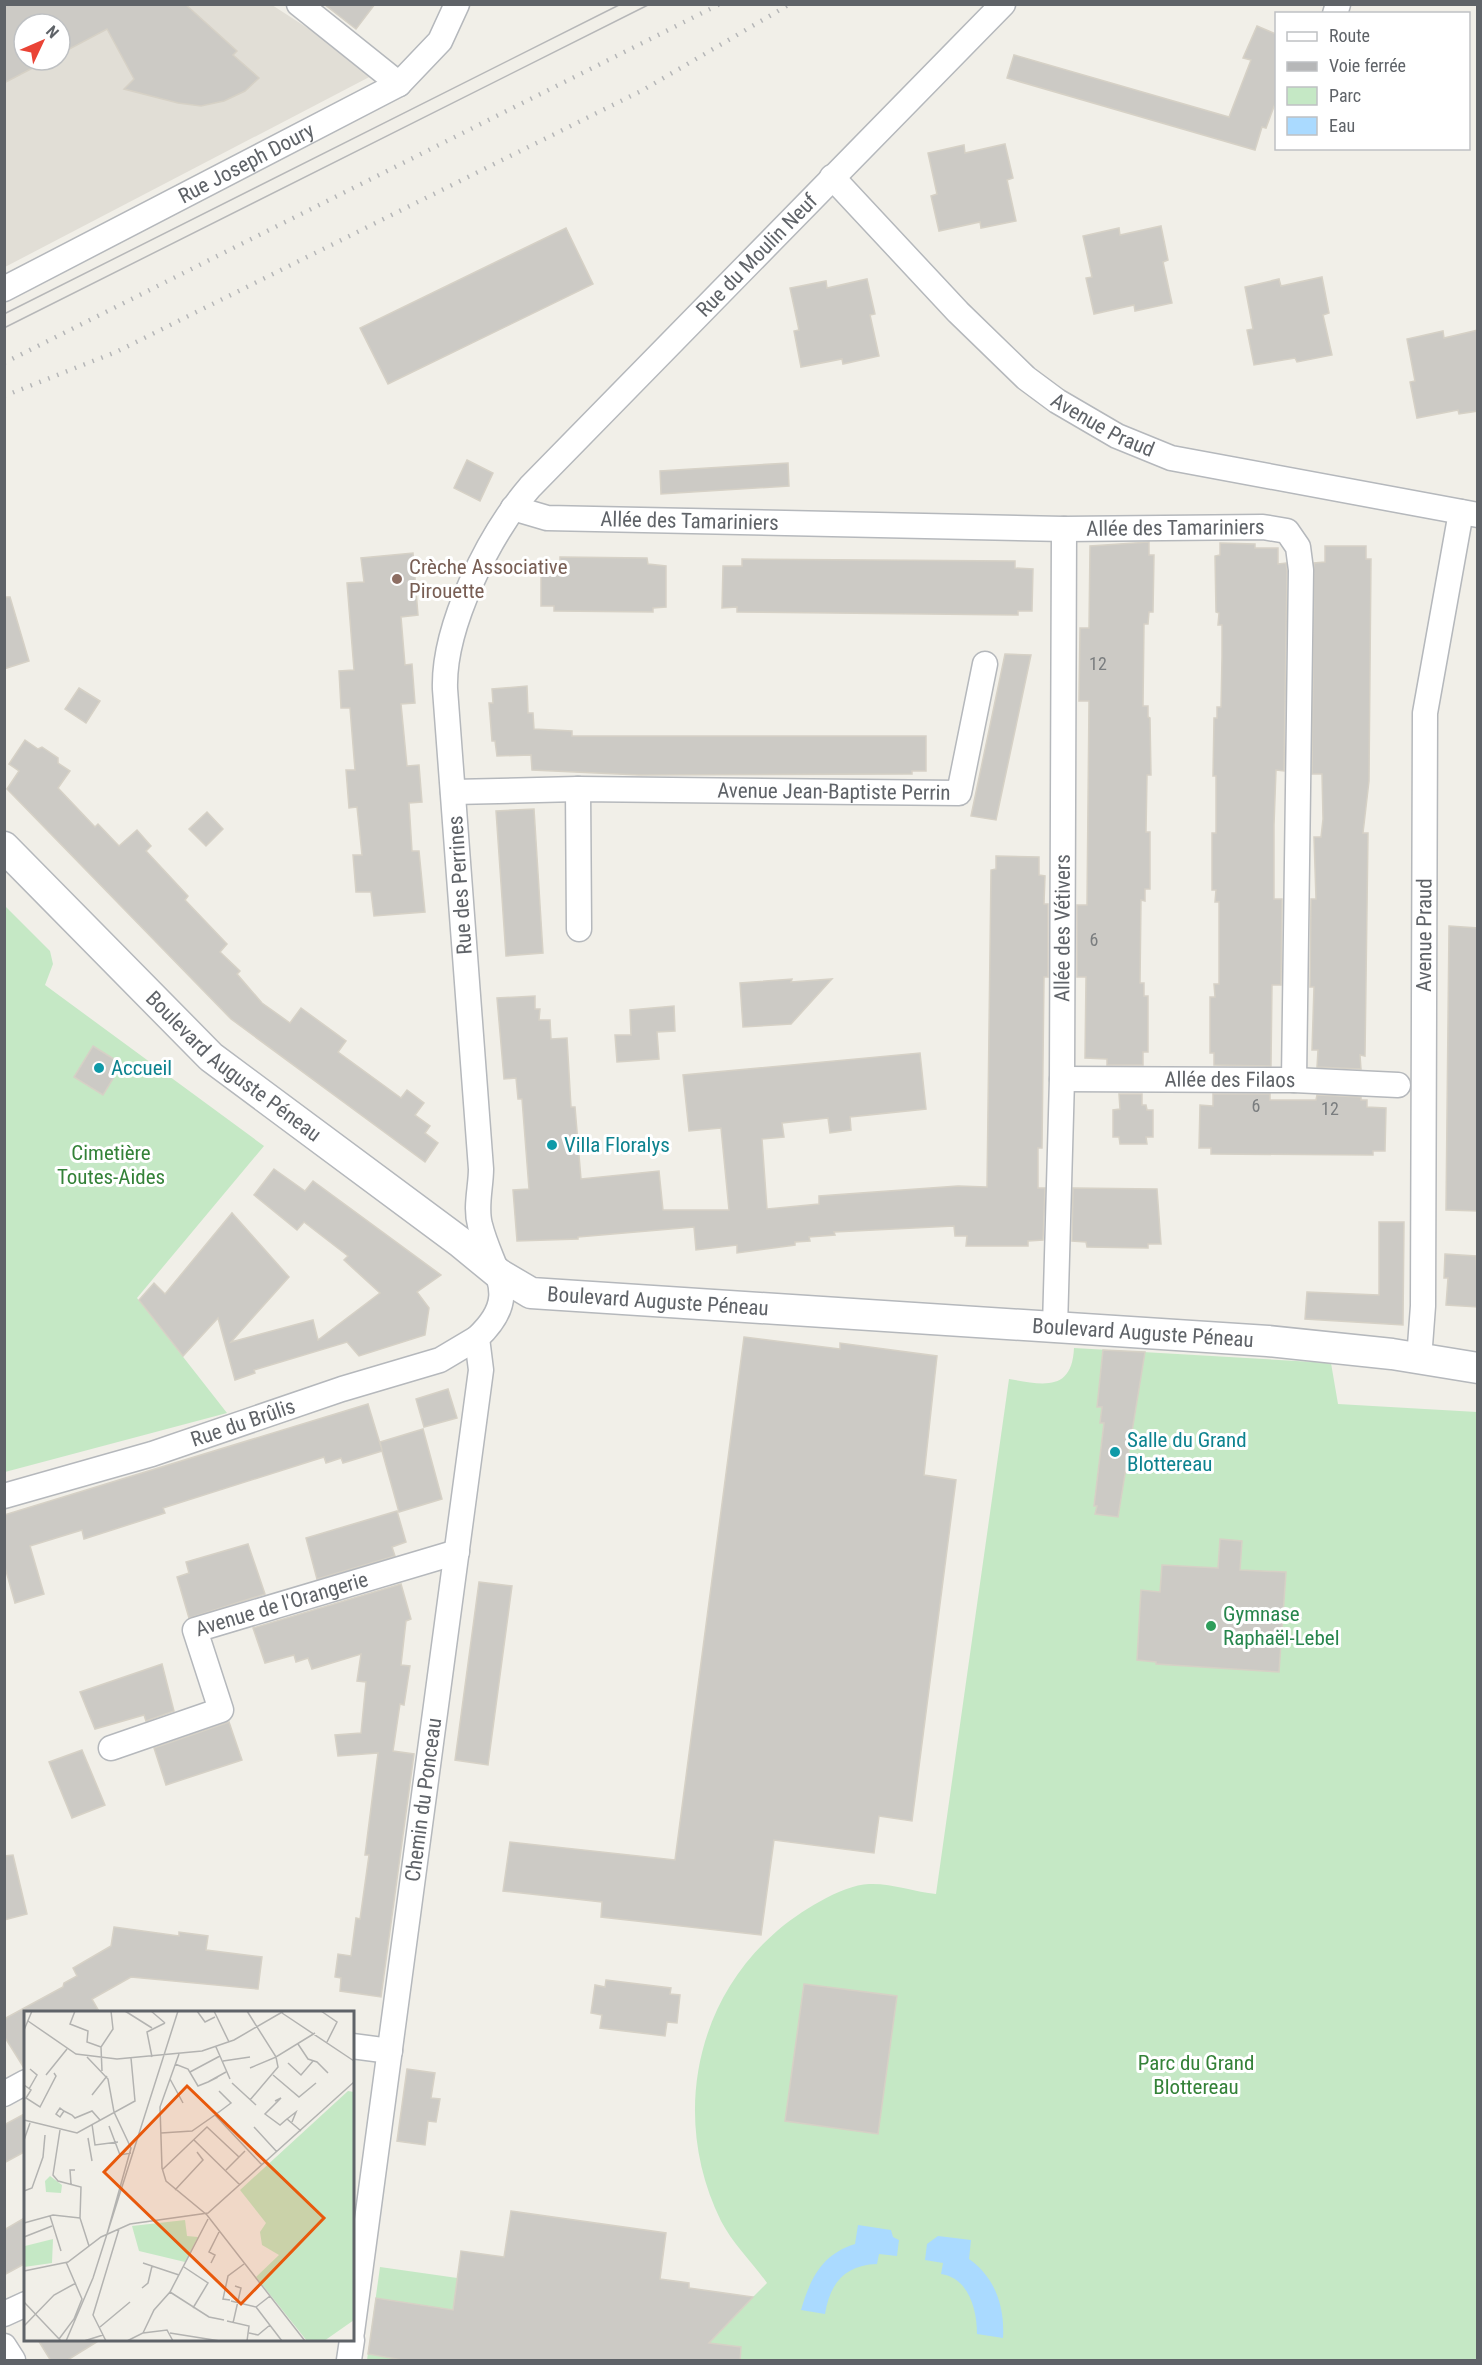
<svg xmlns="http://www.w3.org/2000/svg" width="1482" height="2365" viewBox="0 0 1482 2365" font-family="'Roboto Condensed',sans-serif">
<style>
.education{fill:#e1ded6;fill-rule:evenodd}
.green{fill:#c5e8c5}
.water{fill:#aadaff}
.building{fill:#cccac5;stroke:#d6d1c6;stroke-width:1.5}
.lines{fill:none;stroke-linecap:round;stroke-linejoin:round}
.minor-casing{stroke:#b5b8bc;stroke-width:27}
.tertiary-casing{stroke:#b5b8bc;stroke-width:33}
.minor{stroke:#fff;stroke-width:24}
.tertiary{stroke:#fff;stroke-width:30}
.tram{stroke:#b6b7b8;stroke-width:1.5}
.rail{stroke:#b6b7b8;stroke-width:4.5;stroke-dasharray:1.5 8;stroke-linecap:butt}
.education-dot{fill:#8d6e63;stroke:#fff;stroke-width:2}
.culture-dot{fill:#0f9aa8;stroke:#fff;stroke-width:2}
.leisure-dot{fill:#2e9e5b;stroke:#fff;stroke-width:2}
.labels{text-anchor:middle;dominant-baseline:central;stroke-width:6;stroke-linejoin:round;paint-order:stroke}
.number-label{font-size:18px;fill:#7a7d7f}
.street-label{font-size:21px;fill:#5f6368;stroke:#fff}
.education-label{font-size:21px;fill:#785e54;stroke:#fff;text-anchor:start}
.culture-label{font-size:21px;fill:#0d838f;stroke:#fff;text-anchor:start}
.park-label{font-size:21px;fill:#348238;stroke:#fff}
.leisure-label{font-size:21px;fill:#27864d;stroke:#fff;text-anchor:start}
.inset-road{fill:none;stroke:#b3b3b1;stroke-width:1.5}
.view{fill:#e8590c;fill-opacity:0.15;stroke:#e8590c;stroke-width:3}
.inset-edge{fill:none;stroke:#5f6368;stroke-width:3}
</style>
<rect width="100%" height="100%" fill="#f1efe8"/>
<path class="education" d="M5,5H272L377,73L5,267ZM24,24H60V60H24Z"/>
<g class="green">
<polygon points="4,905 50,951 53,964 45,985 264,1146 137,1298 227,1413 5,1472"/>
<path d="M1074,1348L1331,1363L1338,1404L1477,1412V2360H367L380,2267L733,2317L767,2283C752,2262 733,2244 721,2221C672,2122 693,2003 777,1931C798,1913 841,1885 869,1884C891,1883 915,1892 936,1894L1009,1379C1043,1385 1072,1392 1074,1348Z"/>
</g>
<g class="water">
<path d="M858,2225L891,2230L893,2237L899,2240L897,2256L879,2254L877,2264C845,2265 830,2283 825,2314L801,2310C810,2279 822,2254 855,2244Z"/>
<path d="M938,2236L971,2240L969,2259C995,2277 1005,2307 1003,2338L977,2334C977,2310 969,2278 941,2274L943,2263L925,2260L927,2244Z"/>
</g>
<g class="building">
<polygon points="4,4 185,4 237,51 233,55 259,78 245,91 224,101 201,106 178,103 124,89 134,79 107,29 60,54 60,24 24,24 24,60 48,60 4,83"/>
<polygon points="324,4 375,4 356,29"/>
<polygon points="1257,26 1276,34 1276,101 1266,128 1262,127 1255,150 1007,78 1014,55 1229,117 1251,60 1243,58"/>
<polygon points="1005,144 1013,178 1007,180 1016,221 981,228 980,222 939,231 931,196 937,194 928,153 964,145 965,153"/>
<polygon points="1161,226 1168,260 1163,262 1172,303 1135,311 1134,305 1094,314 1086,278 1092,277 1083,236 1119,228 1120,235"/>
<polygon points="566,228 593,284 388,384 360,328"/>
<polygon points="1322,277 1329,313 1323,315 1332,355 1297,362 1295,358 1254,365 1247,330 1253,329 1245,287 1279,279 1281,286"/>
<polygon points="867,279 875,314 870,315 879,356 843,364 842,359 801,367 794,331 799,330 790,288 826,281 827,288"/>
<polygon points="1478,330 1478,411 1459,414 1458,410 1417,418 1410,382 1415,381 1407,339 1443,331 1444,338"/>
<polygon points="467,460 493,473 480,501 454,488"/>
<polygon points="788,463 789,486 661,494 660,471"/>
<polygon points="1149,542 1149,555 1154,555 1153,612 1149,612 1148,624 1144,624 1143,706 1148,706 1148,717 1150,718 1151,775 1147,775 1146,832 1150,832 1150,889 1145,889 1145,901 1141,900 1140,983 1144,983 1144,996 1148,996 1148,1052 1143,1052 1143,1065 1107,1065 1107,1059 1085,1058 1086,977 1077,977 1077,905 1087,905 1089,701 1079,701 1080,628 1089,628 1090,546"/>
<polygon points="1220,543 1255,544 1255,548 1278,548 1278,564 1286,563 1287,571 1284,771 1276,770 1274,825 1274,899 1282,899 1281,985 1272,985 1271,1066 1214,1065 1214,1053 1210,1053 1210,997 1215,997 1214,984 1219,984 1219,902 1215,902 1216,890 1212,890 1212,833 1216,833 1216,776 1213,776 1214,718 1217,718 1217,707 1221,707 1222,657 1222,625 1218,625 1219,613 1216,612 1215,556 1220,555"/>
<polygon points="1325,546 1366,546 1366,559 1371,559 1369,781 1363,833 1368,833 1365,1056 1360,1055 1361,1069 1317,1067 1318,1050 1312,1050 1314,987 1310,987 1311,899 1316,899 1314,837 1321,837 1323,819 1322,774 1312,774 1314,563 1325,562"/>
<polygon points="413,553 418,615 401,617 405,665 412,664 415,703 401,704 407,766 419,765 422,802 409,803 412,851 419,851 425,912 374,916 371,892 356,892 353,855 362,855 357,807 349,808 346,770 355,770 350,708 341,708 339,671 354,670 347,583 364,582 361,558"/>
<polygon points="560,557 647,558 648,564 666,566 666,607 653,608 653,612 554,611 554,606 541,606 541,564 560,564"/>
<polygon points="742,559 1015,561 1015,568 1033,569 1032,611 1018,611 1018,615 737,612 737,607 722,608 723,566 742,566"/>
<polygon points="4,597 10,597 29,661 4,669"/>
<polygon points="1005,654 1031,655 996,820 971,816"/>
<polygon points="527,686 528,713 533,713 534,729 572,731 572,736 926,736 926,771 912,771 912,774 639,775 532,770 531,755 497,756 495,741 492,741 489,703 493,703 492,689"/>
<polygon points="79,688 100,701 86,723 65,709"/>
<polygon points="25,740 38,749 42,747 58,758 58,763 70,771 58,788 95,827 98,824 119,846 137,830 151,846 146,851 188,896 185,900 227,944 220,952 240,971 237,974 262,1003 290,1023 301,1008 346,1041 338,1052 401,1098 407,1090 424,1103 415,1115 430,1126 425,1133 438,1143 425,1162 231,1019 7,789 19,771 9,764"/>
<polygon points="534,809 543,953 506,956 496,811"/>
<polygon points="207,812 223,829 206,846 189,829"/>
<polygon points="996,856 1039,857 1039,875 1045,876 1044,904 1048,904 1048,977 1044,977 1042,1148 1038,1148 1038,1188 1045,1188 1043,1240 1028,1241 1028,1246 966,1246 967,1236 955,1236 954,1226 834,1232 835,1235 809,1237 810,1241 795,1242 795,1245 737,1253 737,1245 696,1250 694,1227 578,1237 578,1239 517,1241 513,1190 529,1189 522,1099 518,1099 516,1078 504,1079 497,998 535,996 535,1009 540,1009 539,1020 550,1020 551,1039 567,1038 571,1107 575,1107 581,1179 659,1171 663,1210 729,1210 721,1128 689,1131 683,1075 920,1053 926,1109 850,1117 851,1130 830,1133 828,1118 782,1123 784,1137 762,1139 767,1209 819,1204 819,1196 958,1186 987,1187 991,870 996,869"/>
<polygon points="1449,926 1478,928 1478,1211 1446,1210"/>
<polygon points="792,979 791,982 832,979 791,1024 743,1027 740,983"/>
<polygon points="674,1006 675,1031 657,1032 659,1059 617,1062 615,1035 631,1035 630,1010"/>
<polygon points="93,1046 122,1064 103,1095 74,1077"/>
<polygon points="1119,1094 1142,1094 1142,1105 1146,1105 1147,1110 1153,1110 1153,1137 1146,1137 1147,1144 1120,1144 1119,1137 1113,1137 1113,1110 1120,1109"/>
<polygon points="1213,1094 1270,1094 1270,1100 1316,1100 1317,1095 1361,1097 1361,1100 1367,1100 1367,1107 1386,1108 1385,1151 1373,1151 1373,1155 1211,1154 1211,1148 1199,1148 1200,1105 1213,1106"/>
<polygon points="274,1169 305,1191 313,1181 441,1275 417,1292 429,1308 425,1335 359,1356 347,1342 254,1370 255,1373 235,1380 218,1318 183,1356 139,1300 154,1283 165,1294 232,1213 289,1277 231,1342 313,1320 318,1340 380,1293 344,1260 348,1256 304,1222 297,1230 254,1195"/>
<polygon points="1073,1188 1157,1189 1161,1244 1148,1244 1148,1248 1087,1247 1086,1242 1072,1241"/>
<polygon points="1379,1222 1404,1222 1403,1325 1305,1319 1307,1292 1379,1295"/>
<polygon points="1445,1254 1476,1256 1478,1307 1446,1305 1448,1278 1444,1278"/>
<polygon points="744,1337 840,1349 840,1343 937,1356 924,1475 956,1480 912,1821 879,1816 874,1853 774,1840 761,1935 601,1917 602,1902 503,1891 510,1842 675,1860"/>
<polygon points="1103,1350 1145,1352 1118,1517 1095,1514 1097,1506 1094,1506 1104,1423 1100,1423 1102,1407 1097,1407"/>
<polygon points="448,1389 457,1418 424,1427 416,1399"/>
<polygon points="368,1404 382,1450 380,1442 423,1429 442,1499 399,1512 382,1451 343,1463 341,1458 326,1463 324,1457 163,1508 165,1513 84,1539 82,1530 30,1546 44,1594 15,1603 4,1564 4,1515"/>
<polygon points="397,1511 406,1542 392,1547 395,1556 317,1579 306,1538"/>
<polygon points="1220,1539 1242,1541 1240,1570 1286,1572 1279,1672 1156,1664 1156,1662 1137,1660 1141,1590 1160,1592 1162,1565 1218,1568"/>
<polygon points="248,1544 265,1594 189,1618 177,1577 189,1573 186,1562"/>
<polygon points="479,1582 512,1586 488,1765 455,1760"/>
<polygon points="401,1584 411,1619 406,1621 401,1665 410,1666 404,1705 400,1704 393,1751 414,1754 381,1997 340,1991 341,1978 335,1977 338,1954 351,1956 356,1918 360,1919 369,1855 365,1855 378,1753 338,1756 335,1735 361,1733 366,1682 357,1681 361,1654 312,1669 308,1658 296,1662 294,1655 265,1663 253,1628"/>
<polygon points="162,1664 174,1711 146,1721 144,1715 95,1729 80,1692"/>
<polygon points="229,1722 242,1760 166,1785 154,1748"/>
<polygon points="82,1750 105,1805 72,1818 49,1762"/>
<polygon points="13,1855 27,1914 4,1920 4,1856"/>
<polygon points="114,1927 179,1936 179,1932 208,1936 206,1950 262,1957 258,1989 131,1977 92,1999 100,2013 26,2013 24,2068 4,2036 4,2019 63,1987 64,1983 77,1976 73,1968 111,1946"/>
<polygon points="606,1980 671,1988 670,1994 680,1995 677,2023 667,2022 665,2036 600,2028 602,2015 591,2013 595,1985 605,1987"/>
<polygon points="804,1984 897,1996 878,2134 785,2121"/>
<polygon points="407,2069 435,2073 431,2098 440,2099 436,2122 428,2121 425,2145 397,2141"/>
<polygon points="26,2113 26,2151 4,2163 4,2125"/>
<polygon points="511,2211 666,2233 660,2279 689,2283 689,2288 753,2297 709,2343 741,2347 740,2361 408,2361 368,2354 376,2298 453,2310 461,2251 504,2257"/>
<polygon points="26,2217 26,2263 4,2275 4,2230"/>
<polygon points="38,2340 100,2340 66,2361 51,2361"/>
</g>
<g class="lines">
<g class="minor-casing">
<g id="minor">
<polyline points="299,4 399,84"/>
<polyline points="1335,14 1338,4"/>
<path id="s1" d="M832,177L958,312L1026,378L1057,401L1117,436L1171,458L1478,515"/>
<path id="s2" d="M4,289L399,84L440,41L457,4"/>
<path id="s3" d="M513,508L547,518L1064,529L1263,527L1287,531L1298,547L1301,570L1294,1080"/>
<polyline points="578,789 579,929"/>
<path id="s4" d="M453,792L578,789L959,793L985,664"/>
<path id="s5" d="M1062,1079L1294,1080L1398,1085"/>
<path id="s6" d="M1055,1327L1062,1079L1064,529"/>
<path id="s7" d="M1419,1359L1423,1306L1425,713L1461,512"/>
<path id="s8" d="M4,1496L152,1454L342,1389L440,1360L477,1338"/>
<path id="s9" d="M111,1748L221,1710L195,1630L457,1552"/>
<polyline points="352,2046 390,2051"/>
<polyline points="4,2094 26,2082"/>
<polyline points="4,2314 26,2304"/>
<path id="s10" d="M352,2332L481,1370L477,1338C523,1295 492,1273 480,1225C475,1207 481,1187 481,1169L445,689C443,626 489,535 530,487L1003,4"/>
<polyline points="4,2346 13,2360"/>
<polyline points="349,2360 352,2340"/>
</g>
</g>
<g class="tertiary-casing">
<g id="tertiary">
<path id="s11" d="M4,847L211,1057L460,1242L499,1274L531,1293L1268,1341L1392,1354L1478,1368"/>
</g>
</g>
<use href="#minor" class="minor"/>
<use href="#tertiary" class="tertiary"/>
<g class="tram">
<polyline points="4,314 621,4"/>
<polyline points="4,328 650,4"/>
</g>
<g class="rail">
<polyline points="4,363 720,4"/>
<polyline points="4,396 116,352 643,90 790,4"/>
</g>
</g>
<circle class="education-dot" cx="397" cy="579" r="6"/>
<g class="culture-dot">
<circle cx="99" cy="1068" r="6"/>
<circle cx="552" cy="1145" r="6"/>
<circle cx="1115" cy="1452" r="6"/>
</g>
<circle class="leisure-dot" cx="1211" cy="1626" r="6"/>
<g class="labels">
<g class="number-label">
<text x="1098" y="663">12</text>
<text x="1094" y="939">6</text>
<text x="1256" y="1105">6</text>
<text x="1330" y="1108">12</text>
</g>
<g class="street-label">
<text stroke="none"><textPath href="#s2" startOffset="273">Rue Joseph Doury</textPath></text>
<text stroke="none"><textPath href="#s10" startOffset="2212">Rue du Moulin Neuf</textPath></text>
<text stroke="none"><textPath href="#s1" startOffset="370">Avenue Praud</textPath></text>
<text stroke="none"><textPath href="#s3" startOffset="178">Allée des Tamariniers</textPath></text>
<text stroke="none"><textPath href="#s3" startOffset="664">Allée des Tamariniers</textPath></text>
<text stroke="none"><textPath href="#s4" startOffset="381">Avenue Jean-Baptiste Perrin</textPath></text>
<text transform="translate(460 885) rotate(-94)">Rue des Perrines</text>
<text stroke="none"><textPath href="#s6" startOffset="399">Allée des Vétivers</textPath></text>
<text stroke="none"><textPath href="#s7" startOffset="424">Avenue Praud</textPath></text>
<text stroke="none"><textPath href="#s11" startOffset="318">Boulevard Auguste Péneau</textPath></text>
<text stroke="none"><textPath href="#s5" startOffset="168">Allée des Filaos</textPath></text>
<text stroke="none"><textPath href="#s11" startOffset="820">Boulevard Auguste Péneau</textPath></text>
<text stroke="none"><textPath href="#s11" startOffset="1306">Boulevard Auguste Péneau</textPath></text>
<text stroke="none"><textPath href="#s8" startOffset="250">Rue du Brûlis</textPath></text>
<text stroke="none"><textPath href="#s9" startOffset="291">Avenue de l'Orangerie</textPath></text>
<text stroke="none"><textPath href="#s10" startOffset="537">Chemin du Ponceau</textPath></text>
</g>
<g class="education-label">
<text x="409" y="567">Crèche Associative<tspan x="409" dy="24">Pirouette</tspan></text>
</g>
<g class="culture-label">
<text x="111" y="1068">Accueil</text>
<text x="564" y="1145">Villa Floralys</text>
<text x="1127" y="1440">Salle du Grand<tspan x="1127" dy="24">Blottereau</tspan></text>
</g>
<g class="park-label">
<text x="111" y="1153">Cimetière<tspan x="111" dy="24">Toutes-Aides</tspan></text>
<text x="1196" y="2063">Parc du Grand<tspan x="1196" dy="24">Blottereau</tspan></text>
</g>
<g class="leisure-label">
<text x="1223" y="1614">Gymnase<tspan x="1223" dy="24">Raphaël-Lebel</tspan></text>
</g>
</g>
<g transform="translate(24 2011)">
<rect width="330" height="330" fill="#f1efe8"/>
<path d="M324,80L330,81V309L300,330H283L232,266L255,244L238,234L236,221L242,212L216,179ZM26,165L38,174L37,182L22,181L21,170ZM161,209L163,225L174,226L161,251L115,240L108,215ZM29,228L28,252L0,256L1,235Z" fill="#c5e8c5"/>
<path class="inset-road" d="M51,0L46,13L64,20L63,31L77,36M101,0L128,17M127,0L141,12M173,0L181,11L191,6M190,0L205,31M223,0L252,46L291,22M297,0L313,11L303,31M258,2L330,50M4,10L52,43L93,48L178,40L210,29L260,0M0,19L8,0M274,33L284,48L293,51L304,62M192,36L206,68M155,43L136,96L138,157L142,170L183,204L281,330M63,46L84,68L90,101L107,137L83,223M128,46L123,21L141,12M199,50L226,46M264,52L277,64L289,50M151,53L164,58L174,75L184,71M78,60L77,36L89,18L87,0M166,61L196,45M22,64L43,38M249,64L275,86L292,72M194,66L184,71L202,61M146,68L159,92M208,72L232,94M0,74L7,79L2,87L16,96L32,65L30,62M5,78L13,64L6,58M68,84L83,65M226,89L254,56L252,46L226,57M251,90L257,87L241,103L256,114L263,108L277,120M40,100L36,106L32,103L36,97L40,100L48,104L51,107L68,100L76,109M191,104L238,154M263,108L272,101L268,111M0,109L53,122L111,90L107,47M68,113L71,134L94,131M85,115L96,144L107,142M230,116L253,141M36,119L29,164L34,170L57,176L56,207L65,235M137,122L168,120L191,104L207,92L195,80M64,127L68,150M0,129L6,112M170,129L216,174M138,159L183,116L215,146M202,159L221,140M47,173L46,159H51M151,179L179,149L173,141M0,180L8,177L19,146L21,124M26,205L37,240M0,212L29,204L56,207M0,226L28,215M119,252L155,264M187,252L191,244L185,241L195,221M160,256L184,272L169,297M0,260L44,251L77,226L106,213L184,202L330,71M118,277L124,272L128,255M146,281L185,306L200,309M206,289L199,288L204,265L220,253M207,290L232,296L246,285M0,291L37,330M232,296L258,330M203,310L225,315L223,330M209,312L217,277L211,275M0,315L30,284L52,272M76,316L106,291M119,322L143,319L149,330M146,322L196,330M225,322L234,324L246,314M35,328L50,308L58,288L42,251M42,330L69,267L154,0M60,330L79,324M82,330L69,304L95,218M103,330L119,322L130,299L146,281L184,208"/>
<path class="view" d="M163,75L300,207L217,293L80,161Z"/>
<rect width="330" height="330" class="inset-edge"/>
</g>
<rect width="1482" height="2365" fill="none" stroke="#5f6368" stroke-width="12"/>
<rect x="1275" y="12" width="195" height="138" fill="#ffffff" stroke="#bfc1c3" stroke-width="1.5"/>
<rect x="1287" y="32" width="30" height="9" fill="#ffffff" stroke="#bfc1c3" stroke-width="1.5"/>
<text x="1329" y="42" font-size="18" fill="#5f6368">Route</text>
<rect x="1287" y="62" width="30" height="9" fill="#b6b7b8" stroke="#bfc1c3" stroke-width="1.5"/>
<text x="1329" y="72" font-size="18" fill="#5f6368">Voie ferrée</text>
<rect x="1287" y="87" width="30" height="18" fill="#c5e8c5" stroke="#bfc1c3" stroke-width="1.5"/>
<text x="1329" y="102" font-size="18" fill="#5f6368">Parc</text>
<rect x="1287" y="117" width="30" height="18" fill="#aadaff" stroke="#bfc1c3" stroke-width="1.5"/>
<text x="1329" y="132" font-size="18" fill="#5f6368">Eau</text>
<g transform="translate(42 42) rotate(46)"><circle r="28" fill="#ffffff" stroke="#bfc1c3" stroke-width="1.5"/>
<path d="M0-4.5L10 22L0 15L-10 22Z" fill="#ea4335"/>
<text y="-9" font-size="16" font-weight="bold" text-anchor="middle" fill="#5f6368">N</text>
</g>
</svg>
